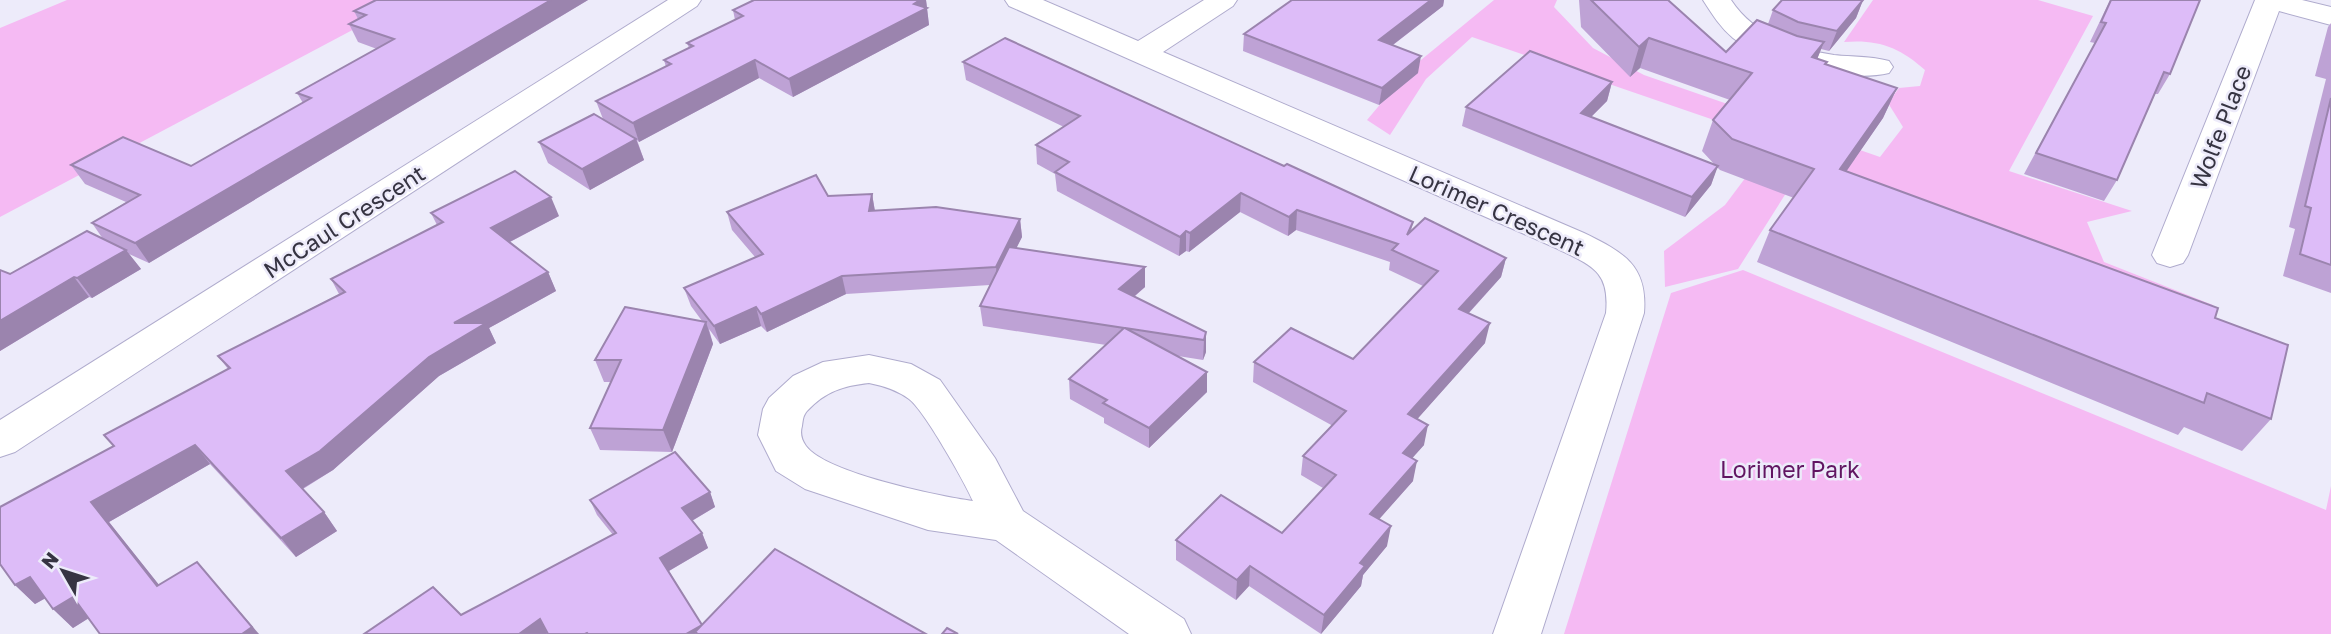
<svg xmlns="http://www.w3.org/2000/svg" width="2331" height="634" viewBox="0 0 2331 634" font-family="'Golos Text',sans-serif">
<style>
.green{fill:#f5baf3}
.lines{fill:none;stroke-linecap:round;stroke-linejoin:round}
.minor-casing{stroke:#afabcd;stroke-width:2}
.minor{fill:#fff;fill-rule:evenodd}
.wall{fill:#bea2d5}
.shaded-wall{fill:#9b84ae}
.building{fill:#ddbcf8;stroke:#9b84ae;stroke-width:2}
.labels{text-anchor:middle;dominant-baseline:central;stroke-width:5;stroke-linejoin:round;paint-order:stroke}
.street-label{font-size:23px;fill:#363442;stroke:#edebfa}
.park-label{font-size:23px;fill:#611562;stroke:#edebfa}
</style>
<rect width="100%" height="100%" fill="#edebfa"/>
<g class="green">
<polygon points="67,0 409,0 0,217 0,28"/>
<path d="M1494,0H1557L1554,7L1593,48L1644,75L1880,157L1903,127L1888,103L1899,88L1920,86L1925,70C1900,47 1877,39 1844,42L1873,0H2038L2093,16L2009,171L2132,211L2087,222L2104,262L2213,305L2198,330L1795,179L1738,269L1665,287L1664,251L1725,205L1764,153L1711,119L1472,37L1426,79L1390,135L1367,120L1410,69Z"/>
<polygon points="1743,270 2326,510 2331,486 2331,634 1564,634 1671,293"/>
</g>
<g class="lines">
<g class="minor-casing">
<g id="minor">
<polygon points="668,0 701,0 697,6 15,452 0,457 0,420"/>
<path d="M1005,0H1043L1138,41L1204,0H1237L1233,6L1163,52L1584,233C1623,252 1648,265 1644,313L1541,634H1493L1606,313C1610,271 1592,266 1558,249L1009,6Z"/>
<path d="M1703,0H1731C1754,35 1794,49 1834,55C1852,57 1871,56 1889,61L1893,67L1889,73C1848,83 1766,64 1733,38C1720,27 1712,14 1703,0Z"/>
<polygon points="2255,0 2302,0 2331,7 2331,25 2279,11 2188,255 2183,263 2170,267 2157,263 2152,255"/>
<path d="M869,355L911,364L940,380L995,458L1023,511L1184,619L1191,634H1129L996,540L928,530L805,489L776,471L758,435L763,409L769,398L793,376L823,362ZM869,383C884,386 897,390 909,399C924,410 964,481 973,501C938,496 826,473 806,446C801,439 800,433 802,426C803,419 803,416 807,411C826,391 843,386 869,383Z"/>
</g>
</g>
<use href="#minor" class="minor"/>
</g>
<g class="wall">
<polygon points="588,0 149,263 129,254 141,269 92,298 89,297 0,351 0,270 10,274 103,239 92,223 126,202 85,184 71,165 191,166 303,103 297,93 377,49 358,42 349,24 358,19 354,11"/>
<polygon points="926,0 929,25 793,97 759,78 639,142 637,140 644,160 590,190 548,163 539,142 603,119 596,101 666,67 664,60 689,48 687,43 735,20 733,10"/>
<polygon points="1292,0 1444,0 1443,6 1393,45 1418,73 1379,105 1243,51 1244,34"/>
<polygon points="1579,0 1668,0 1726,52 1768,24 1773,10 1782,0 1863,0 1856,18 1829,51 1821,49 1817,59 1827,62 1826,64 1897,88 1883,118 1846,171 2215,318 2271,419 2242,451 2184,427 2178,435 1757,262 1770,230 1794,198 1720,170 1717,167 1711,185 1685,217 1462,126 1466,107 1612,82 1607,101 1591,117 1715,165 1702,151 1713,120 1730,100 1640,68 1630,77 1581,27"/>
<polygon points="2110,0 2200,0 2170,74 2158,94 2155,94 2117,180 2104,201 2024,174 2095,43 2090,42"/>
<polygon points="2331,23 2331,293 2283,276 2295,229 2289,227 2326,79 2315,76 2328,27"/>
<polygon points="963,62 1284,166 1413,222 1411,232 1506,258 1501,277 1469,313 1485,343 1417,419 1424,445 1412,458 1413,481 1379,519 1387,546 1363,575 1361,586 1321,634 1249,586 1236,600 1176,560 1176,540 1282,533 1323,488 1301,475 1303,456 1333,426 1253,382 1254,362 1353,359 1423,286 1389,270 1390,262 1296,230 1288,236 1240,212 1189,252 1186,251 1179,256 1057,191 1055,174 1037,164 1036,145 1064,127 966,80"/>
<polygon points="872,194 875,211 1020,219 1022,237 1016,248 1145,267 1145,287 1134,297 1206,332 1206,352 1203,360 1178,356 1207,372 1207,392 1149,448 1104,423 1104,418 1070,399 1069,379 1106,345 983,326 980,306 990,285 846,294 767,332 761,326 720,344 709,329 713,344 672,452 600,450 590,428 611,382 604,382 595,360 702,321 691,306 684,288 755,257 732,230 727,212 828,196"/>
<polygon points="431,213 559,216 510,242 548,272 556,291 489,328 496,343 439,376 333,470 303,489 324,512 337,531 296,557 210,464 109,522 159,585 259,634 89,618 73,628 53,609 46,598 35,604 15,585 228,369 218,356 339,294 331,279 437,225"/>
<polygon points="710,492 715,507 692,521 702,533 708,548 669,571 702,625 926,634 364,634 461,615 613,535 597,515 590,500"/>
</g>
<g class="shaded-wall">
<polygon points="551,0 588,0 149,263 135,243"/>
<polygon points="920,0 926,0 929,25 793,97 789,79"/>
<polygon points="1431,0 1444,0 1443,6 1377,57 1379,40"/>
<polygon points="1863,0 1856,18 1829,51 1837,31"/>
<polygon points="1649,38 1640,68 1630,77 1639,47"/>
<polygon points="1824,42 1812,72 1812,57"/>
<polygon points="1421,56 1418,73 1379,105 1382,88"/>
<polygon points="755,60 759,78 639,142 633,123"/>
<polygon points="1612,82 1607,101 1576,132 1581,113"/>
<polygon points="1897,88 1883,118 1826,201 1840,169"/>
<polygon points="636,139 644,160 590,190 582,169"/>
<polygon points="1718,166 1711,185 1685,217 1692,197"/>
<polygon points="1241,193 1240,212 1189,252 1190,233"/>
<polygon points="872,194 875,212 869,211"/>
<polygon points="551,197 559,216 500,247 491,228"/>
<polygon points="1297,210 1296,230 1288,236 1289,217"/>
<polygon points="1020,219 1022,237 998,285 996,267"/>
<polygon points="1186,231 1186,251 1179,256 1180,237"/>
<polygon points="126,250 141,269 92,298 77,278"/>
<polygon points="1506,258 1501,277 1455,328 1459,309"/>
<polygon points="1145,267 1145,287 1119,309 1119,289"/>
<polygon points="548,272 556,291 489,328 496,343 439,376 333,470 300,490 286,471 429,357 454,323"/>
<polygon points="842,276 846,294 767,332 761,314"/>
<polygon points="74,277 89,297 0,351 0,321"/>
<polygon points="756,307 761,326 720,344 714,326"/>
<polygon points="706,322 713,344 672,452 663,430"/>
<polygon points="1490,323 1485,343 1404,434 1408,414"/>
<polygon points="1206,332 1206,352 1203,360 1204,340"/>
<polygon points="1207,372 1207,392 1149,448 1149,428"/>
<polygon points="1428,425 1424,445 1399,473 1403,453"/>
<polygon points="195,445 210,464 109,522 175,605 157,586 91,502"/>
<polygon points="1417,461 1413,481 1367,533 1370,514"/>
<polygon points="710,492 715,507 688,523 682,508"/>
<polygon points="324,512 337,531 296,557 281,538"/>
<polygon points="1391,526 1387,546 1363,575 1361,586 1321,634 1324,615 1360,563"/>
<polygon points="702,533 708,548 667,572 660,558"/>
<polygon points="197,562 259,634 242,634"/>
<polygon points="1250,566 1249,586 1236,600 1237,580"/>
<polygon points="30,577 49,596 35,604 15,585"/>
<polygon points="73,597 92,616 73,628 53,609"/>
<polygon points="540,619 547,634 519,634"/>
<polygon points="702,625 695,632 696,634 686,634"/>
</g>
<g class="building">
<polygon points="376,0 551,0 135,243 92,223 140,195 71,165 123,137 191,166 311,98 297,93 394,39 349,24 366,15 354,11"/>
<polygon points="754,0 920,0 914,4 927,8 789,79 755,60 633,123 596,101 671,64 664,60 693,46 687,43 743,16 733,10"/>
<polygon points="1292,0 1431,0 1379,40 1421,56 1382,88 1244,34"/>
<polygon points="1591,0 1668,0 1726,52 1757,20 1797,36 1824,42 1812,57 1827,62 1825,64 1897,88 1840,169 2218,308 2215,318 2288,345 2271,419 2207,393 2204,403 1770,230 1814,169 1732,139 1713,120 1752,73 1649,38 1639,47"/>
<polygon points="1782,0 1863,0 1837,31 1798,22 1773,10"/>
<polygon points="2111,0 2200,0 2170,74 2164,72 2117,180 2036,153 2106,23 2101,22"/>
<polygon points="1005,38 1284,166 1287,164 1413,222 1407,235 1425,218 1506,258 1459,309 1490,323 1408,414 1428,425 1403,453 1417,461 1370,514 1391,526 1360,563 1365,566 1324,615 1250,566 1237,580 1176,540 1221,495 1282,533 1336,475 1303,456 1346,411 1254,362 1291,328 1353,359 1438,271 1392,250 1398,244 1297,210 1289,217 1241,193 1190,233 1186,231 1180,237 1055,172 1069,162 1036,145 1080,116 963,62"/>
<polygon points="1530,51 1612,82 1581,113 1718,166 1692,197 1466,107"/>
<polygon points="2331,98 2331,265 2300,254 2311,208 2305,206"/>
<polygon points="594,114 636,139 582,169 539,142"/>
<polygon points="515,171 551,197 491,228 548,272 454,323 486,323 429,357 320,451 286,471 324,512 281,538 195,445 91,502 157,586 197,562 252,627 242,634 100,634 73,597 53,609 30,577 15,585 0,564 0,507 114,446 104,435 230,368 218,356 345,292 331,279 443,222 431,213"/>
<polygon points="816,175 828,196 872,194 869,211 936,207 1020,219 996,267 842,276 761,314 756,307 714,326 684,288 763,254 727,212"/>
<polygon points="87,231 126,250 77,278 74,277 0,321 0,270 10,274"/>
<polygon points="1009,247 1145,267 1119,289 1206,332 1204,340 1125,328 1207,372 1149,428 1103,403 1107,400 1069,379 1124,328 980,306"/>
<polygon points="625,307 706,322 663,430 590,428 621,360 595,360"/>
<polygon points="675,452 710,492 682,508 702,533 660,558 702,625 686,634 588,634 587,633 585,634 548,634 540,619 519,634 364,634 433,587 461,615 616,533 590,500"/>
<polygon points="775,549 926,634 698,634 695,632"/>
<polygon points="947,628 958,634 942,634"/>
</g>
<g class="labels">
<g class="street-label">
<text transform="translate(2220 127) rotate(-69)">Wolfe Place</text>
<text transform="translate(1497 210) rotate(24)">Lorimer Crescent</text>
<text transform="translate(344 221) rotate(-33)">McCaul Crescent</text>
</g>
<g class="park-label">
<text x="1790" y="469">Lorimer Park</text>
</g>
</g>
<g transform="translate(63 571) rotate(309)" stroke="#edebfa" stroke-width="5" paint-order="stroke">
<path d="M0-5L12 26L0 18L-12 26Z" fill="#363442"/>
<text y="-10" font-size="19" font-weight="bold" text-anchor="middle" fill="#363442">N</text>
</g>
</svg>
